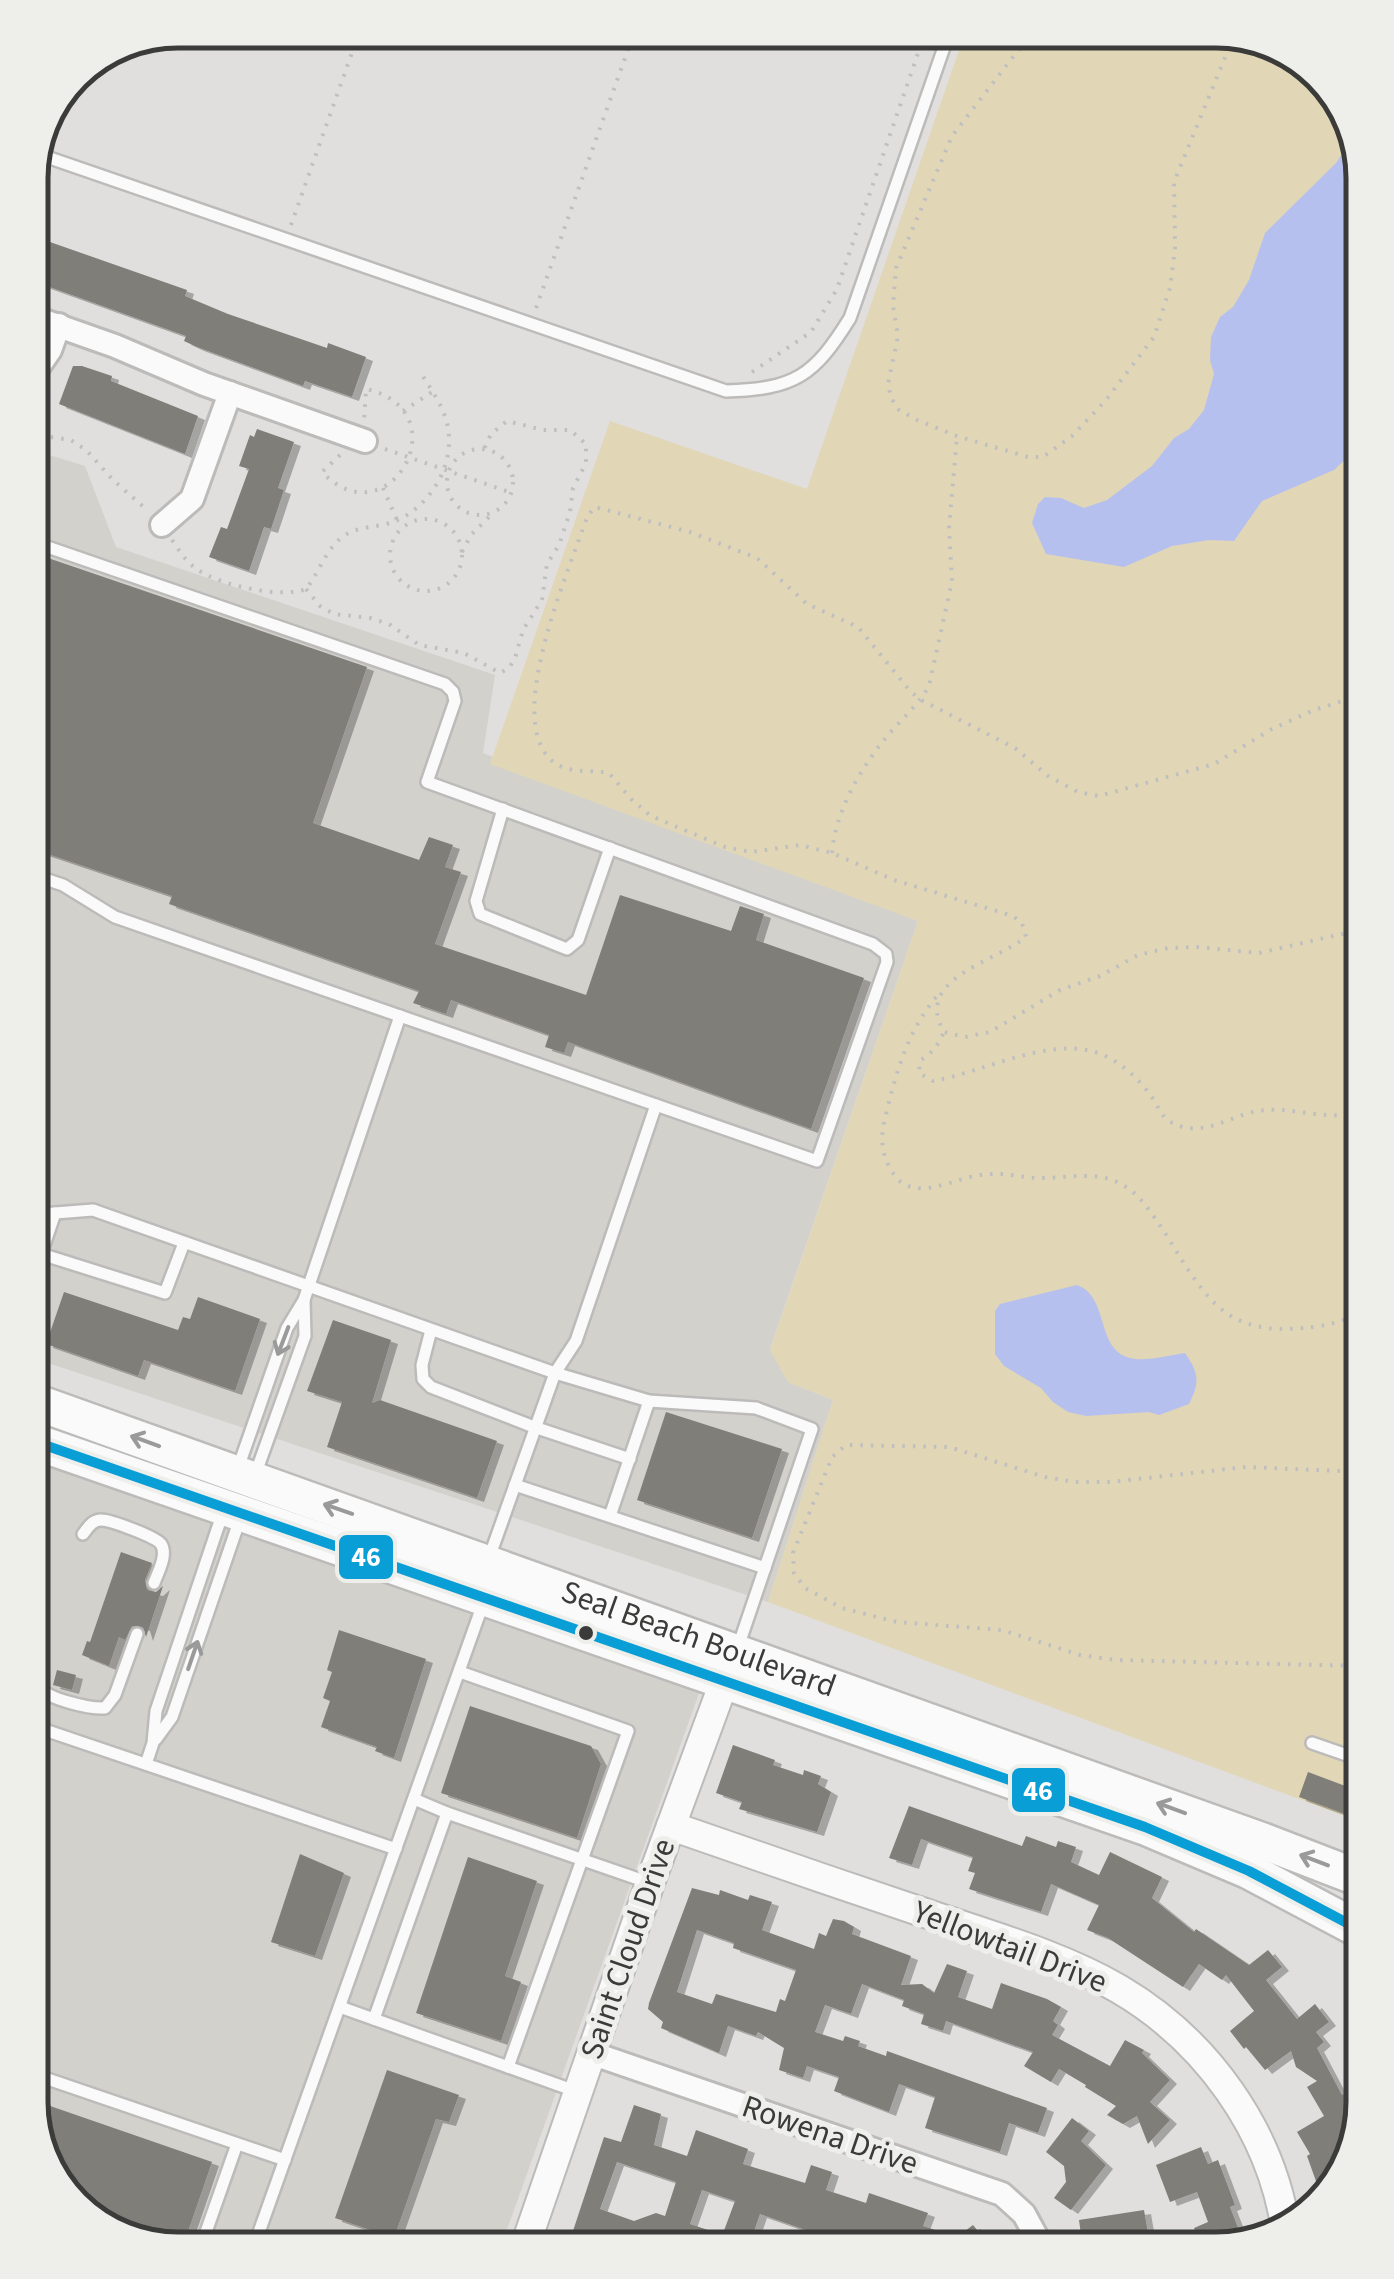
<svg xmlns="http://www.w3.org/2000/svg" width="1394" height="2279" viewBox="0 0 1394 2279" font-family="'Source Sans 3',sans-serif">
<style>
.built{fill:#d3d1cc}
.green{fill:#e1d6b6}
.water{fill:#b6c0ef}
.building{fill:#807e78;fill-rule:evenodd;filter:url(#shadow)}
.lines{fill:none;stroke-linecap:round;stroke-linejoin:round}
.service-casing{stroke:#bcbbba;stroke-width:16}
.minor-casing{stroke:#bcbbba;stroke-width:28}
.tertiary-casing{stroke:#bcbbba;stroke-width:32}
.primary-casing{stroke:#bcbbba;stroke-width:40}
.path{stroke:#bfbfbf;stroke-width:4;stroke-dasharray:2.5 8;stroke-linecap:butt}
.service{stroke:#fafafa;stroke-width:11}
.minor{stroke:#fafafa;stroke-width:22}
.tertiary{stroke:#fafafa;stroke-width:28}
.primary{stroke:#fafafa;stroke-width:35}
.bus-1-casing{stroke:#eeeeeb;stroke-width:18}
.bus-1{stroke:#099ed6;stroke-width:10}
.oneway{stroke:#9a9a9a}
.bus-dot{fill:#3b3b3a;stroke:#eeeeeb;stroke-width:4}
.labels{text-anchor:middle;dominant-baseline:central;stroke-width:10;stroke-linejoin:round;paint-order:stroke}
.street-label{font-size:32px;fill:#3b3b3a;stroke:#eeeeeb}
.rim{fill:none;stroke:#3b3b3a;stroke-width:5}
.line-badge{stroke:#eeeeeb;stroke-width:4}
.badge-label{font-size:28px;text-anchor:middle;font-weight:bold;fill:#fff}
</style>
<defs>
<filter id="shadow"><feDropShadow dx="7" dy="4" stdDeviation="0" flood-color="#0004"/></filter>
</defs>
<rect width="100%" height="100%" fill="#e0dfde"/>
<g class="built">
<polygon points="30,449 85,466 116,547 495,675 483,753 918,921 770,1349 788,1382 833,1400 768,1602 30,1357"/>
<polygon points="30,1454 702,1685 500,2249 168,2249 96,2224 45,2167 30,2102"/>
</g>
<polygon class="green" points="966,30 1227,30 1298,55 1349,112 1364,177 1364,1823 768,1602 833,1400 788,1382 770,1350 918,921 490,764 610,421 807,489"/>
<g class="water">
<polygon points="1354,136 1364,177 1364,442 1334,470 1262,501 1234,541 1209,540 1172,546 1124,567 1046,554 1032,523 1038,504 1045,497 1061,498 1084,508 1107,500 1152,466 1174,438 1189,429 1204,410 1214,374 1210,360 1211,337 1220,317 1233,307 1249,280 1265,233 1336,163"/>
<path d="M1077,1285C1110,1297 1095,1349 1130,1358C1146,1362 1169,1355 1185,1353C1199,1373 1200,1382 1189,1404L1159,1415L1149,1412L1086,1416L1068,1412L1053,1402L1041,1388L1004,1366L995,1354V1311L1000,1304Z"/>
</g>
<g class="building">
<polygon points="30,235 187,290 185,296 228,314 327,348 328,343 366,357 352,397 305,381 303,386 284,379 197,347 184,341 186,336 30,280"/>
<polygon points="73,366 82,366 112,376 111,381 198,416 185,454 59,404"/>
<polygon points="257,429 294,442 278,488 284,490 271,529 264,527 249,571 209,557 221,527 227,529 249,469 239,466 250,435 254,437"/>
<polygon points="48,558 367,667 313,823 419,860 429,837 453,845 445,867 461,872 435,944 586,995 620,895 731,931 740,906 764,914 756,940 864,978 811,1129 568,1042 564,1053 545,1047 549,1035 451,1000 446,1014 413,1003 419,991 169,904 172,896 30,848 30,607"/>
<polygon points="64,1292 178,1330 183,1317 190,1319 198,1297 260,1319 235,1391 144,1360 138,1376 46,1344"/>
<polygon points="333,1320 391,1340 372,1403 380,1400 497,1441 477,1498 327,1447 342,1402 307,1391"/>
<polygon points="666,1412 782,1449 752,1538 637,1500"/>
<polygon points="121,1552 152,1563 145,1580 147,1590 156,1592 163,1586 146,1637 143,1627 132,1626 125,1640 119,1637 109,1666 82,1655 87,1641 90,1642"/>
<polygon points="339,1630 426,1659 394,1758 375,1751 377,1747 321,1727 330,1701 323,1698 332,1672 327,1670"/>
<polygon points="57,1670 76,1675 72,1690 53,1685"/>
<polygon points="470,1706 591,1746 601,1764 577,1838 441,1793"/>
<polygon points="733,1745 775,1760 773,1765 803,1775 804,1770 821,1776 818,1784 831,1792 817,1832 739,1809 742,1802 716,1793"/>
<polygon points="1308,1772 1364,1793 1364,1821 1299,1797"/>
<polygon points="909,1806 1022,1846 1026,1836 1056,1847 1058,1841 1076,1847 1071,1862 1099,1875 1110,1852 1162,1877 1152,1898 1194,1932 1196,1929 1249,1965 1268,1950 1282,1967 1266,1980 1297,2019 1315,2004 1329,2022 1316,2032 1324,2042 1317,2048 1342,2095 1345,2093 1354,2109 1351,2111 1358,2123 1339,2183 1322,2198 1307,2156 1310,2154 1297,2132 1324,2116 1307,2087 1317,2081 1296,2067 1291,2051 1265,2070 1246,2047 1244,2049 1230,2031 1254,2011 1226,1975 1222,1980 1199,1964 1183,1987 1108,1938 1087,1930 1099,1905 1051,1884 1041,1912 969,1889 975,1873 968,1871 973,1857 921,1839 912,1865 889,1858"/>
<polygon points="300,1854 344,1873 315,1956 271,1942"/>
<polygon points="468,1857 537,1881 505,1976 521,1982 501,2041 416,2013"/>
<path d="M692,1888L719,1895L720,1890L748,1900L750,1895L772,1902L762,1930L814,1949L819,1933L826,1936L833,1919L844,1921L854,1927L852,1934L911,1956L901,1985L922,1984L934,1993L947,1964L967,1971L958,1997L992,2009L1001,1983L1047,1999L1061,2007L1053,2021L1058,2025L1052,2035L1110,2066L1125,2040L1144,2050L1142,2053L1170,2080L1150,2102L1170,2120L1148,2144L1137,2116L1123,2124L1107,2115L1116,2106L1085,2087L1086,2085L1059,2069L1051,2082L1024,2066L1033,2052L946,2021L943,2031L921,2024L924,2014L902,2006L904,2000L862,1984L851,2014L825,2005L815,2032L843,2041L845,2036L860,2041L858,2046L886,2056L887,2051L1047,2108L1038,2133L1009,2123L1000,2152L925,2128L935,2097L899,2084L889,2112L834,2091L839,2077L807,2066L803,2078L779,2070L784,2048L758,2032L756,2036L728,2026L719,2053L661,2028L663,2022L648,2009L649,2003ZM697,1930L734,1943L733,1948L796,1970L785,2001L780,1999L776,2012L716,1994L712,2004L677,1992Z"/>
<polygon points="387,2070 459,2095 449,2122 436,2119 394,2238 335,2218"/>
<polygon points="30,2099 212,2162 182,2249 168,2249 96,2224 45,2167"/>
<path d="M634,2105L661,2114L654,2145L687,2156L696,2130L748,2149L743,2164L805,2183L811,2165L832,2172L826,2190L866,2203L869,2193L928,2213L923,2226L957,2237L973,2225L987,2242L983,2249H906L869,2236L863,2249L835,2241L833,2249H812L817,2234L760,2214L748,2249H734L719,2244L735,2201L702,2190L690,2224L714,2232L708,2249H601L574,2239L571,2237L604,2137L621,2142ZM617,2162L676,2182L665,2216L656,2213L634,2221L600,2209Z"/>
<polygon points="1072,2118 1089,2131 1081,2141 1106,2165 1071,2210 1054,2198 1066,2182 1064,2166 1046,2152"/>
<polygon points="1201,2147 1208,2164 1218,2160 1235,2205 1230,2207 1242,2238 1223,2246 1207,2240 1200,2243 1194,2228 1208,2222 1197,2192 1170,2202 1156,2165"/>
<polygon points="1144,2210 1148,2233 1136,2235 1138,2249 1111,2249 1110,2238 1082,2242 1079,2220"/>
</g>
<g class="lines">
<g class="service-casing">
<g id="service">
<path d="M41,155L726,391C795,389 814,376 850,318L950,30"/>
<polyline points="503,809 476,901 480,914 567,949 578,940 610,848"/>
<polyline points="30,874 63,885 115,917 817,1161 887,962 886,954 873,944 427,782 455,701 453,692 445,684 30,541"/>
<polyline points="30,1215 93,1210 555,1373 649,1401 756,1408 812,1429 737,1650"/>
<polyline points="41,1254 55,1213"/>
<polyline points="30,1284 41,1254 165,1293 184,1243"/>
<polyline points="431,1330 422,1365 423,1379 431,1387 534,1427 630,1459"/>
<polyline points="238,1468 287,1328 304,1300 400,1016"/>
<polyline points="254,1478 305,1336 304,1300"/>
<polyline points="515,1485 765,1568"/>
<polyline points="610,1516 649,1401"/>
<path d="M83,1534C88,1528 92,1520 101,1520C111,1520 156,1537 161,1544C168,1555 158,1572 154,1583"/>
<polyline points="489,1558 555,1373 576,1341 656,1105"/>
<path d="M35,1670C36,1674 37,1683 39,1687C47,1699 90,1709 105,1708L115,1695L137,1634"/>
<polyline points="460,1672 628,1731 508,2067"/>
<polyline points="30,1725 396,1849"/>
<polyline points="156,1739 172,1717 240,1519"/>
<polyline points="1312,1743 1364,1761"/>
<polyline points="146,1764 153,1743 156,1711 224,1509"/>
<polyline points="414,1799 447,1813"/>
<polyline points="340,2007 578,2092"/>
<polyline points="374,2019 447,1813 650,1883"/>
<polyline points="30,2073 285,2160"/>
<polyline points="200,2249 237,2144"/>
<polyline points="253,2249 484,1601"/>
</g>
</g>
<g class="minor-casing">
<g id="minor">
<polyline points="30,316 115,346 204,384 365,441"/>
<polyline points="30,379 50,350 59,325"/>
<polyline points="162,525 192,499 230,393"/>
<polyline points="591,2053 1002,2194 1024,2214 1043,2249"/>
</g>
</g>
<g class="tertiary-casing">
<g id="tertiary">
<path d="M671,1826C755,1855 838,1884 922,1912C988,1935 1059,1954 1119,1989C1206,2040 1271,2130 1286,2230"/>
<polyline points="524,2249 650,1883 730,1666"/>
</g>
</g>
<g class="primary-casing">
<g id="primary">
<path id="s1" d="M30,1400L1263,1841L1364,1880"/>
<polyline points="30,1440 1145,1827 1249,1871 1364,1932"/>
</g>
</g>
<g class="path">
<polyline points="1030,30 1023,44 952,136 896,268 893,306 898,336 888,384 891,398 899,410 917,420 957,436 1028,457 1043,457 1072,436 1106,400 1154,337 1170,288 1175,249 1174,182 1235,33"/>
<polyline points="46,140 58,107"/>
<polyline points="291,225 360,30"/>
<polyline points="536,308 635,30"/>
<polyline points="752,372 811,332 837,289 926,30"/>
<polyline points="403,411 432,392"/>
<polyline points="30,434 71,440 87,451 113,480 147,510"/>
<circle cx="480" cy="482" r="33"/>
<polyline points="385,449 512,493"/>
<path d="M340,455L322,472C388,542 463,411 366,389L364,422"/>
<polyline points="383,488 397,520"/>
<circle cx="426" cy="555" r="36"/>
<path d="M172,540C180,552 187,563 198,570C220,585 281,599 306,589C319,573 325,551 341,538C355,526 376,528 393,522C428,509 455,467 448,428C445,408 431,390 421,373"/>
<polyline points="462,552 471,535 490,516"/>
<polyline points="306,589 320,606 334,614 370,618 389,624 419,645 464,653 500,673 509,668 515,658 523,630 542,600 547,564 559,545 570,512 573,488 586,463 586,444 570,430 543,430 507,421 491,434 484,449"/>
<path d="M832,853C835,813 859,771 884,740C898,722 917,707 929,686L952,581L949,528L957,436"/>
<path d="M1364,929L1259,953L1197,947L1168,948L1138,955L1100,976L1060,990L990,1032L965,1037L944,1032C913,979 993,963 1026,937L1022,923L1013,916L894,880L832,853L800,845L751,852L725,847L651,816L631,799L609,773C589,769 568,775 551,760C504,716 570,569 587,517L595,507L690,532L757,558L807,604L858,627L910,691L921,700L1015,748L1048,776L1078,792L1099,796L1214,764L1272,729L1314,710L1352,698L1364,690"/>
<path d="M936,997C907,1033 897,1070 886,1114C881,1133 880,1149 889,1166C910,1211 955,1174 991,1174C1006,1173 1021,1177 1036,1178C1063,1179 1094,1170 1119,1183C1140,1193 1152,1214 1165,1233C1209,1303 1226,1340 1320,1326C1335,1324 1349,1317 1364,1314"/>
<path d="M943,1034L935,1049L920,1061L919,1073L933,1081C980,1073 1044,1039 1091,1051C1114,1056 1138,1077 1151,1096C1158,1105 1160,1115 1169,1121C1199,1140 1228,1117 1257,1111C1294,1105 1323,1123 1364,1111"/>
<polyline points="1364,1666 1116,1660 1080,1655 1002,1630 897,1622 842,1608 805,1588 794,1573 793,1553 832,1457 846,1445 949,1447 1045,1477 1075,1482 1110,1482 1246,1467 1364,1472"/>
</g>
<use href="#service" class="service"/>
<use href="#minor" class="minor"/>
<use href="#tertiary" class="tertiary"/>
<use href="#primary" class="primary"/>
<g class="bus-1-casing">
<polyline id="bus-1" points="30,1440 1145,1827 1249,1871 1364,1932"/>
</g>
<use href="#bus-1" class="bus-1"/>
</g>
<defs><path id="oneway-shaft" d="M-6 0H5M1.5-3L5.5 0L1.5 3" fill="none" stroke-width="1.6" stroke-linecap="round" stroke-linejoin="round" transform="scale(2.5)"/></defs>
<g class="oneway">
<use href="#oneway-shaft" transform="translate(283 1341) rotate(111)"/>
<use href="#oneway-shaft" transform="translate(145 1441) rotate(-160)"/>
<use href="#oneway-shaft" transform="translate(338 1509) rotate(-161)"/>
<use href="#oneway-shaft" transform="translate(193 1655) rotate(-71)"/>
<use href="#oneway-shaft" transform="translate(1171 1808) rotate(-160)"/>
<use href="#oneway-shaft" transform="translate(1314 1860) rotate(-159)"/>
</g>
<circle class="bus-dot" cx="586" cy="1633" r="9"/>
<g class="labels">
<g class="street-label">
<text stroke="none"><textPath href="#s1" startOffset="710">Seal Beach Boulevard</textPath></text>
<text transform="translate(1010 1947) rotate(21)">Yellowtail Drive</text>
<text transform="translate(628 1949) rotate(-71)">Saint Cloud Drive</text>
<text transform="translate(830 2135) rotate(19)">Rowena Drive</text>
</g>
</g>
<path d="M0 0H1394V2279H0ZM178 48H1216A130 130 0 0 1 1346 178V2102A130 130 0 0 1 1216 2232H178A130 130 0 0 1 48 2102V178A130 130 0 0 1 178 48Z" fill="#eeeeeb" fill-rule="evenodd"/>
<path class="rim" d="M178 48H1216A130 130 0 0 1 1346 178V2102A130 130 0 0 1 1216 2232H178A130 130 0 0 1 48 2102V178A130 130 0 0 1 178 48Z"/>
<g class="line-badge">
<rect x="337" y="1533" width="58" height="48" rx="10" fill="#099ed6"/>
<rect x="1010" y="1766" width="57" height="48" rx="10" fill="#099ed6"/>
</g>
<g class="badge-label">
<text x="366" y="1566">46</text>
<text x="1038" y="1800">46</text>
</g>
</svg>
